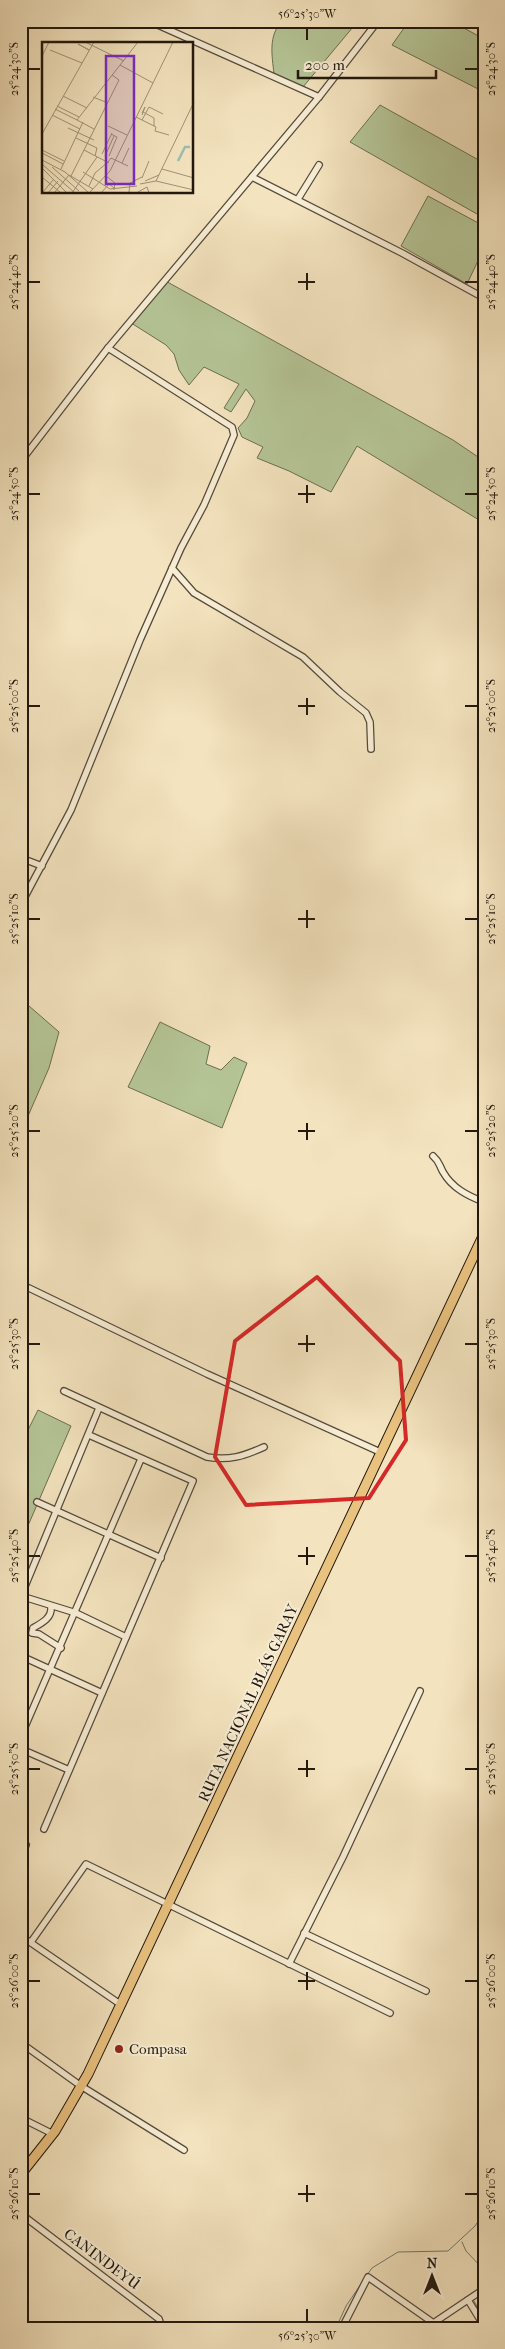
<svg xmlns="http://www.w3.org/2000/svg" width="505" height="2349" viewBox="0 0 505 2349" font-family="'IM FELL French Canon',serif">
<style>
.green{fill:#b5c596;stroke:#6c6e52}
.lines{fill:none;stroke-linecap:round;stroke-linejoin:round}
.stream{stroke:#6b7c70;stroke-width:1}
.minor-casing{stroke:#564b3a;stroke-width:8}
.trunk-casing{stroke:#22180e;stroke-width:11}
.minor{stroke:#f7edd5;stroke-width:5.5}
.trunk{stroke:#eac27f;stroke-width:9}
.marked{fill:none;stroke:#d62828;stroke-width:4;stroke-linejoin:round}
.ticks{fill:none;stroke:#22180e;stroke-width:2}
.poi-dot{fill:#8f2418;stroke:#f7edd5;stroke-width:2}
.labels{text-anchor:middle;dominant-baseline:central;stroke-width:4;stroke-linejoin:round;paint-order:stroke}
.street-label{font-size:15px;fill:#22180e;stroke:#f7edd5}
.poi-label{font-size:15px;fill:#22180e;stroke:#f7edd5;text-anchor:start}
.inset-river{fill:none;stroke:#9bbeb1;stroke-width:2.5}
.inset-road{fill:none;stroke:#9f9278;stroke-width:1}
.view{fill:#7b2cbf;fill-opacity:0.15;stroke:#7b2cbf;stroke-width:2.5}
.inset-edge{fill:none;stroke:#22180e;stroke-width:2.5}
.neatline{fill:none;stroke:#22180e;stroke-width:2}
.ticks-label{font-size:12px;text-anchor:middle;fill:#22180e}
</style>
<rect width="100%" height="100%" fill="#f3e3be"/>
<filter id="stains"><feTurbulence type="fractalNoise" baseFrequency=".004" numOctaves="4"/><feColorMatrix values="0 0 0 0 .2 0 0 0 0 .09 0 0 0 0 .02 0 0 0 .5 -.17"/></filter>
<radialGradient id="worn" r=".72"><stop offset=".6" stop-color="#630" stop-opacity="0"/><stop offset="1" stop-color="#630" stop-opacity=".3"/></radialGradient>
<g class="green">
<path d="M282,21H358L303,87L274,74C272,55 268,36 282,21Z"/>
<polygon points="409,21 451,21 484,39 484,92 392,45"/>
<polygon points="380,105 484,163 484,218 350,142"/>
<polygon points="428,196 484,226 484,248 467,284 401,246"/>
<polygon points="162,279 453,440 484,461 484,523 357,446 331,492 289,471 257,458 263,447 242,437 238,428 247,418 255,401 246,389 231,412 224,408 239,384 204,367 189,385 179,370 174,354 166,345 128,321"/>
<polygon points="21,999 59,1032 49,1068 21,1132"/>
<polygon points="160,1022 210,1046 206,1064 221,1070 234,1057 247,1063 222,1128 128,1087"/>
<polygon points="38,1410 71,1426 27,1528 21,1525 21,1444"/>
</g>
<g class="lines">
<g class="stream">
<polyline points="462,2242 466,2251 484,2270"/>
<polyline points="367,2275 372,2268 398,2252 448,2251 475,2226 484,2213"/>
<polyline points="477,2290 484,2284"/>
<polyline points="474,2301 484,2319"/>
<polyline points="336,2328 346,2306 365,2278"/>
<polyline points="423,2328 425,2321"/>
</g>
<g class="minor-casing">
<g id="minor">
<polyline points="149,21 319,97"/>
<polyline points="252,177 402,253 484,298"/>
<polyline points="298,199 319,165"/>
<polyline points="21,461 108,348 319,97 378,21"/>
<polyline points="172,568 194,593 303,657 340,692 366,713 370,722 371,749"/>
<polyline points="21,858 42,866"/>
<polyline points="21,904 71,810 140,640 181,548 204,505 234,435 232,427 108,348"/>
<path d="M433,1156C440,1162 439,1165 443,1172C452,1188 468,1196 484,1202"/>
<polyline points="29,1288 207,1374 380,1452"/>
<path d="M64,1391L207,1457C229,1461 244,1456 264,1447"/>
<polyline points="37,1502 161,1558"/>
<polyline points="21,1596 99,1408"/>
<polyline points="21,1596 76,1613 126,1637"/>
<path d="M51,1607C52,1618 42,1623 33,1628L32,1633L39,1634L61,1648"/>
<polyline points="21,1656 102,1693"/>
<polyline points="21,1736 141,1459"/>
<polyline points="21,1749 69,1770"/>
<polyline points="44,1829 193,1481 89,1435"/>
<polyline points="21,1843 26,1845 21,1856"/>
<polyline points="304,1933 426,1991"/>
<polyline points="21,1936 120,2004"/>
<polyline points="31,1942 86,1864 390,2013"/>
<polyline points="289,1964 343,1857 420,1691"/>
<polyline points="21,2043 81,2086 184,2150"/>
<polyline points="21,2118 53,2134"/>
<polyline points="21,2214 159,2319 162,2328"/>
<polyline points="468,2300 484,2326"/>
<polyline points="342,2328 368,2277 432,2322"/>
<polyline points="426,2328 484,2289"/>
</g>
</g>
<g class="trunk-casing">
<polyline id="trunk" points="21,2174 55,2131 88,2074 484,1234"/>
</g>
<use href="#minor" class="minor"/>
<use href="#trunk" class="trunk"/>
</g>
<path class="marked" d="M317,1277L400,1361L406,1440L369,1498L246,1505L215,1457L235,1341Z"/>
<path class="ticks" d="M307,28V40M28,69H40M465,69H478M307,273V290M28,282H40M298,282H315M465,282H478M307,485V503M28,494H40M298,494H315M465,494H478M307,698V715M28,706H40M298,706H315M465,706H478M307,910V928M28,919H40M298,919H315M465,919H478M307,1123V1140M28,1131H40M298,1131H315M465,1131H478M307,1335V1352M28,1344H40M298,1344H315M465,1344H478M307,1547V1565M28,1556H40M298,1556H315M465,1556H478M307,1760V1777M28,1769H40M298,1769H315M465,1769H478M307,1972V1990M28,1981H40M298,1981H315M465,1981H478M307,2185V2202M28,2194H40M298,2194H315M465,2194H478M307,2309V2322"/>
<circle class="poi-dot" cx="119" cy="2049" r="5"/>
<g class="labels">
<g class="street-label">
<text transform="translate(248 1703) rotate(-65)">RUTA NACIONAL BLÁS GARAY</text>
<text transform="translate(102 2259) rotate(37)">CANINDEYÚ</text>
</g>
<g class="poi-label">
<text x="129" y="2049">Compasa</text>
</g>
</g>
<g transform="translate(42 42)">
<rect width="151" height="151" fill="#f3e3be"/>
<path class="inset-river" d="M136,119L143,105H148"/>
<path class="inset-road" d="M43,0L82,19M8,8L40,21M47,8L36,2L47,8M0,14L7,0M78,23L111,41M21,54L45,66M51,55L66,61M15,64L37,75M13,67L35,78M101,70L112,76V84M10,73L38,87M100,73L103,65L100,71M94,75L114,85L113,89L127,93M100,78L107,65L121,72M66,84L85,93M26,86L52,98M52,87L35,78L96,0M0,92L52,0M34,96L55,106L53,114M0,108L22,119M42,108L67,121M0,111L21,122M60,112L70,91M63,114L72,94M67,114L75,95L69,92M0,118L23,130L47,151M66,120L69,116L86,124M80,121L87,106M1,123L33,151M10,125L37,149M0,126L25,151M19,127L41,80M120,127L152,136M41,130L68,147L95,144M29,134L77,38L70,33M64,134L73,141L72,148M0,135L19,151M100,136L107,119M103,139L117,133M114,139L152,60M98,142L114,139L152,148M47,144L53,131L66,120M87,150L88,141L100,135M96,150L105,145L107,151M0,151L12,137M6,151L16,139M12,151L27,133L51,147M30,151L55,115M47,151L68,129L131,0M59,151L67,142L72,146"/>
<path class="view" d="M64,14H92V142H64Z"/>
<rect width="151" height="151" class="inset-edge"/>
</g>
<rect width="505" height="2349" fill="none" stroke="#f3e3be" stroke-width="55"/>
<g transform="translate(432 2276)" stroke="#f7edd5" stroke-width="4" paint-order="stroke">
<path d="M0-4L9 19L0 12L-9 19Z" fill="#22180e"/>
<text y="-8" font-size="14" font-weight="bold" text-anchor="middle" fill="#22180e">N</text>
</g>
<path d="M298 70v8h138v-8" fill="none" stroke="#22180e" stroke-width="2.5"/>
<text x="305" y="70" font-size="15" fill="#22180e" stroke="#f7edd5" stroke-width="4" paint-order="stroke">200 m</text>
<rect x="28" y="28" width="450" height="2294" class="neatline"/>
<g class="ticks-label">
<text x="307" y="18">56°25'30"W</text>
<text transform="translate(14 69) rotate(-90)" y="4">25°24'30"S</text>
<text transform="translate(491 69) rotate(-90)" y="4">25°24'30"S</text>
<text transform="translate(14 282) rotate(-90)" y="4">25°24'40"S</text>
<text transform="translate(491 282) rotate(-90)" y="4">25°24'40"S</text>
<text transform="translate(14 494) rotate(-90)" y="4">25°24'50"S</text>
<text transform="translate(491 494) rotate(-90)" y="4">25°24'50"S</text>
<text transform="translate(14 706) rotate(-90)" y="4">25°25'00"S</text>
<text transform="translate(491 706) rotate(-90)" y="4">25°25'00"S</text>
<text transform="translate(14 919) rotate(-90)" y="4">25°25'10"S</text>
<text transform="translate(491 919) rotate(-90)" y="4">25°25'10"S</text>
<text transform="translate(14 1131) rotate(-90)" y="4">25°25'20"S</text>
<text transform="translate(491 1131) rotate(-90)" y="4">25°25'20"S</text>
<text transform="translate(14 1344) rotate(-90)" y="4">25°25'30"S</text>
<text transform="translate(491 1344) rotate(-90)" y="4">25°25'30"S</text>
<text transform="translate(14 1556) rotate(-90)" y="4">25°25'40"S</text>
<text transform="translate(491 1556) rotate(-90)" y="4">25°25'40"S</text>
<text transform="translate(14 1769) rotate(-90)" y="4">25°25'50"S</text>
<text transform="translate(491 1769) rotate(-90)" y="4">25°25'50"S</text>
<text transform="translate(14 1981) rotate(-90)" y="4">25°26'00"S</text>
<text transform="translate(491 1981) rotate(-90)" y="4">25°26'00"S</text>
<text transform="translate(14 2194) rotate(-90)" y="4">25°26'10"S</text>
<text transform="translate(491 2194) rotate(-90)" y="4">25°26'10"S</text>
<text x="307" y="2340">56°25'30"W</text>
</g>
<rect width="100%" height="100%" filter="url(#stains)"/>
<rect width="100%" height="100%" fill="url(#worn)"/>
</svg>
